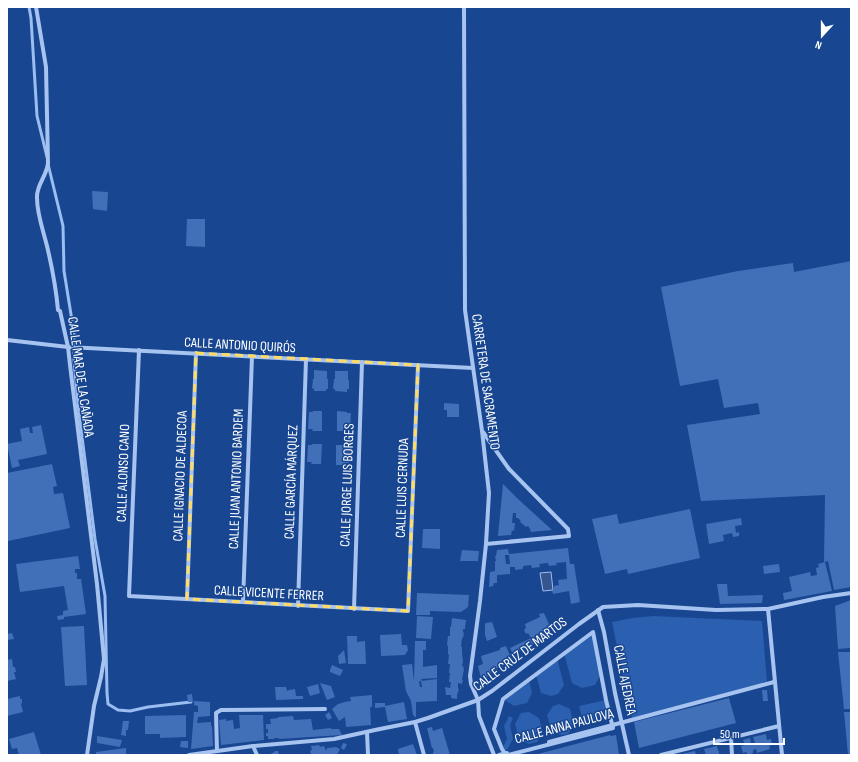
<svg xmlns="http://www.w3.org/2000/svg" width="858" height="762" viewBox="0 0 858 762" font-family="'Sofia Sans Condensed',sans-serif">
<style>
.green{fill:#2b5fb0}
.water{fill:#34558d;stroke:#9abdf2}
.lines{fill:none;stroke-linecap:round;stroke-linejoin:round}
.stream{stroke:#9abdf2;stroke-width:3}
.building{fill:#4170b9;fill-rule:evenodd}
.street{stroke:#a7c3ef;stroke-width:4}
.marked{fill:none;stroke:#ffdc65;stroke-width:3;stroke-dasharray:8 5;stroke-linejoin:round}
.labels{text-anchor:middle;dominant-baseline:central;stroke-width:3;stroke-linejoin:round;paint-order:stroke}
.street-label{font-size:14px;fill:#fff;stroke:#184691}
</style>
<rect width="100%" height="100%" fill="#184691"/>
<g class="green">
<polygon points="653,616 762,621 767,682 632,718 612,622 633,618"/>
<polygon points="593,632 601,674 595,685 582,688 572,683 564,653"/>
<polygon points="557,658 564,685 558,694 551,696 541,693 536,675"/>
<polygon points="529,680 532,693 527,703 514,706 503,699"/>
<polygon points="606,700 610,716 583,722 579,706"/>
<polygon points="559,704 570,709 574,725 568,734 561,735 551,730 547,715 553,706"/>
<polygon points="529,712 539,718 543,732 537,742 529,744 519,739 515,724 521,713"/>
<polygon points="509,716 513,718 510,725 513,739 507,750 502,749 507,739 504,726"/>
</g>
<polygon class="water" points="551,572 553,590 543,591 540,573"/>
<g class="lines">
<g class="stream">
<polyline points="29,7 31,18 37,116 47,157"/>
<polyline points="48,164 63,226 64,271 74,333 74,361 79,413 95,539 105,596 107,693 108,704 118,710 130,711 148,707 191,702"/>
</g>
</g>
<g class="building">
<polygon points="92,191 108,192 107,211 93,209"/>
<polygon points="187,219 205,219 205,247 186,246"/>
<polygon points="851,261 851,587 834,590 828,561 824,562 825,495 701,501 687,425 760,414 758,403 724,408 718,379 680,386 661,287 738,271 793,263 794,272"/>
<polygon points="314,370 327,371 327,379 328,379 328,389 326,389 326,391 314,391 314,388 312,389 313,379 314,379"/>
<polygon points="335,371 348,371 348,380 349,380 349,389 347,389 347,392 335,391 335,389 333,389 334,379 335,379"/>
<polygon points="444,403 459,404 459,417 447,417 447,410 444,410"/>
<polygon points="313,411 322,411 322,431 312,431 313,429 308,429 309,412 313,412"/>
<polygon points="337,411 347,412 347,413 351,413 350,430 346,430 346,431 337,431"/>
<polygon points="41,425 47,454 18,460 20,466 12,468 7,444 22,441 20,429 29,427 30,433 33,433 32,427"/>
<polygon points="312,444 322,444 321,464 311,464 312,462 307,462 308,445 312,445"/>
<polygon points="336,445 346,445 346,447 350,447 349,463 345,463 345,465 336,465"/>
<polygon points="52,464 57,486 53,487 54,494 63,493 70,528 8,541 7,537 7,473"/>
<polygon points="503,484 517,498 552,530 531,532 530,529 528,526 526,527 520,522 521,521 518,518 516,518 516,513 513,513 512,523 515,523 514,531 512,530 511,535 498,536"/>
<polygon points="690,509 700,558 628,574 627,569 605,574 592,519 617,514 619,524"/>
<polygon points="741,518 742,525 735,526 736,533 739,532 739,536 733,537 732,533 723,535 724,541 709,544 706,524"/>
<polygon points="423,529 440,529 440,549 422,548"/>
<path d="M568,548L570,564H574L580,602L571,604L569,591L553,594L552,591L554,590V586L559,585L558,580L567,579L566,562L556,563L557,565L549,566L548,563L539,564L540,567L532,568L531,565L523,566V569L515,570V567H510V574L497,575V583H494L493,586L489,587L490,572L495,571V561H496L495,556H496L497,550L508,549L509,554ZM505,555H509L510,564H506Z"/>
<polygon points="462,550 479,551 478,561 460,561"/>
<polygon points="78,556 80,569 75,569 75,573 77,573 77,579 81,579 86,614 64,617 64,619 58,620 57,616 63,615 63,611 68,610 64,586 20,592 16,564"/>
<polygon points="825,562 832,591 784,600 783,593 792,591 789,577 810,572 811,576 817,575 816,568 819,567 818,564"/>
<polygon points="779,564 780,572 764,574 763,566"/>
<polygon points="717,584 727,584 728,596 763,595 762,603 720,604"/>
<polygon points="417,593 469,595 468,607 461,612 430,611 430,615 416,615"/>
<polygon points="851,600 851,648 838,649 835,606"/>
<polygon points="544,613 551,629 538,635 540,638 534,640 535,643 513,654 510,648 531,638 528,633 526,634 524,630 526,628 525,624 540,617 539,614"/>
<polygon points="417,616 433,617 431,639 416,638"/>
<polygon points="452,618 466,620 465,629 463,629 463,633 464,632 463,638 462,638 461,647 462,647 462,651 463,662 462,666 463,666 464,669 462,680 463,680 462,684 458,683 458,689 459,689 457,695 457,699 451,698 451,695 446,695 445,687 450,688 451,682 449,682 450,673 449,673 450,664 448,664 449,655 448,654 448,646 447,645 448,636 450,636 450,627 451,627"/>
<polygon points="492,622 497,637 487,641 485,635 485,624 486,623"/>
<polygon points="84,626 87,685 65,686 61,627"/>
<polygon points="12,633 14,639 7,640 7,634"/>
<polygon points="401,634 402,645 407,645 408,650 405,655 381,656 380,635"/>
<polygon points="347,636 357,636 357,642 365,641 366,664 348,664"/>
<polygon points="415,641 426,641 426,650 423,650 423,667 437,665 437,678 421,679 422,681 419,681 420,687 422,687 421,681 437,679 437,701 416,702 416,717 415,717 413,715 411,701 406,691 402,665 412,664 414,681"/>
<polygon points="506,646 511,658 505,663 506,665 492,670 493,672 488,674 489,676 481,678 478,666 483,664 481,656 500,650 500,648"/>
<polygon points="344,650 346,663 339,664 338,656"/>
<polygon points="838,652 851,652 851,709 844,709"/>
<polygon points="12,659 13,667 15,667 16,672 14,672 16,679 7,681 7,660"/>
<polygon points="332,665 343,670 340,676 330,672 330,670"/>
<polygon points="320,683 331,686 335,697 327,700"/>
<polygon points="318,684 320,693 310,696 307,687"/>
<polygon points="275,687 286,687 287,691 289,690 295,689 296,696 303,696 303,699 276,700"/>
<polygon points="762,690 767,690 768,701 763,701"/>
<polygon points="192,694 193,702 188,702 187,695"/>
<polygon points="372,695 372,707 370,707 371,725 346,727 345,717 339,721 332,709 338,704 345,702 351,701 350,697"/>
<polygon points="20,696 20,699 22,699 22,703 21,704 23,712 7,716 7,699"/>
<polygon points="729,698 736,723 639,748 634,722"/>
<polygon points="194,701 210,702 210,716 198,717 197,723 211,722 211,726 212,726 213,746 191,749 194,712 198,712 198,706 194,705"/>
<polygon points="404,702 407,719 388,722 385,707 375,708 375,703 385,703 385,706"/>
<polygon points="329,712 332,718 328,720 325,715"/>
<polygon points="844,712 851,712 851,755 848,755"/>
<polygon points="186,715 186,737 160,738 160,734 145,734 145,716"/>
<polygon points="239,715 263,715 264,740 221,745 219,720 226,719 226,721 233,720 234,729 240,728"/>
<polygon points="293,716 294,720 311,719 313,730 331,728 331,729 339,729 342,735 279,739 279,738 274,738 274,739 268,739 268,736 266,736 266,733 268,733 268,729 266,729 266,724 271,724 270,719 278,718 278,717"/>
<polygon points="123,721 129,721 128,730 126,730 126,736 121,735"/>
<polygon points="432,727 433,731 442,728 450,755 433,755 433,752 434,752 433,748 432,748 427,728"/>
<polygon points="34,732 41,755 19,755 17,748 12,749 9,739"/>
<polygon points="766,734 767,740 771,739 772,745 769,746 770,749 757,753 756,749 753,750 753,753 748,755 746,752 743,753 741,746 745,745 743,740 750,738 751,744 755,743 753,737"/>
<polygon points="610,735 611,736 616,735 619,755 534,755"/>
<polygon points="97,736 122,740 120,747 97,743"/>
<polygon points="181,741 188,741 188,748 180,747"/>
<polygon points="343,743 347,744 344,750 341,748"/>
<polygon points="413,744 417,755 399,755 398,749"/>
<polygon points="319,745 320,747 324,746 326,751 327,748 336,747 340,749 337,755 308,755 311,754 310,751 312,750 311,746"/>
<polygon points="717,746 718,751 719,751 719,755 706,755 704,749"/>
<polygon points="126,748 126,755 96,755 96,752"/>
<polygon points="275,751 278,751 279,755 267,755 273,753"/>
<polygon points="695,751 696,755 682,755 682,754"/>
</g>
<g class="lines">
<g class="street">
<path d="M36,7L46,67L48,163C47,176 36,185 37,198C37,214 43,230 47,246C52,267 56,288 58,310L60,311L68,347L70,365L97,584L104,659L101,677L94,706L87,755"/>
<polyline points="464,7 465,310 482,431 489,493 486,544 480,601 470,676 471,684 478,700 479,716 494,755"/>
<polyline points="7,340 68,347 473,368"/>
<polyline points="139,350 129,596 408,611 418,365"/>
<polyline points="483,432 509,469 568,529 569,536 486,544"/>
<polyline points="187,599 196,353"/>
<polyline points="243,602 252,356"/>
<polyline points="298,606 306,359"/>
<polyline points="354,609 362,362"/>
<polyline points="768,609 782,755"/>
<polyline points="598,610 604,632 615,693 629,755"/>
<polyline points="415,722 424,755"/>
<polyline points="367,732 368,755"/>
<polyline points="731,738 732,755"/>
<polyline points="549,742 774,682"/>
<polyline points="253,746 257,755"/>
<polyline points="217,751 216,713 221,710 325,709"/>
<polyline points="189,755 253,746 334,739 375,730 415,722 428,718 478,700 492,691 579,624 603,607 638,605 716,610 768,609 823,597 851,593"/>
<polyline points="499,755 507,753"/>
<polyline points="506,755 502,749 494,729 503,699 593,632 606,700 613,728 508,755"/>
<polyline points="661,755 779,726"/>
</g>
</g>
<path class="marked" d="M196,353L418,365L408,611L187,599Z"/>
<g class="labels">
<g class="street-label">
<text transform="translate(240 345) rotate(3)">CALLE ANTONIO QUIRÓS</text>
<text transform="translate(81 377) rotate(82)">CALLE MAR DE LA CAÑADA</text>
<text transform="translate(486 382) rotate(82)">CARRETERA DE SACRAMENTO</text>
<text transform="translate(123 473) rotate(-88)">CALLE ALONSO CANO</text>
<text transform="translate(180 476) rotate(-88)">CALLE IGNACIO DE ALDECOA</text>
<text transform="translate(236 479) rotate(-88)">CALLE JUAN ANTONIO BARDEM</text>
<text transform="translate(291 482) rotate(-88)">CALLE GARCÍA MÁRQUEZ</text>
<text transform="translate(347 485) rotate(-88)">CALLE JORGE LUIS BORGES</text>
<text transform="translate(402 488) rotate(-88)">CALLE LUIS CERNUDA</text>
<text transform="translate(269 593) rotate(3)">CALLE VICENTE FERRER</text>
<text transform="translate(520 654) rotate(-37)">CALLE CRUZ DE MARTOS</text>
<text transform="translate(625 680) rotate(79)">CALLE AJEDREA</text>
<text transform="translate(564 726) rotate(-15)">CALLE ANNA PAULOVA</text>
</g>
</g>
<rect width="858" height="762" fill="none" stroke="#ffffff" stroke-width="16"/>
<g transform="translate(822 36) rotate(201)" stroke="#184691" stroke-width="3" paint-order="stroke">
<path d="M0-3L7 15L0 10L-7 15Z" fill="#ffffff"/>
<text y="-6" font-size="11" font-weight="bold" text-anchor="middle" fill="#ffffff">N</text>
</g>
<path d="M714 738v6h70v-6" fill="none" stroke="#ffffff" stroke-width="2"/>
<text x="720" y="738" font-size="12" fill="#ffffff" stroke="#184691" stroke-width="3" paint-order="stroke">50 m</text>
</svg>
